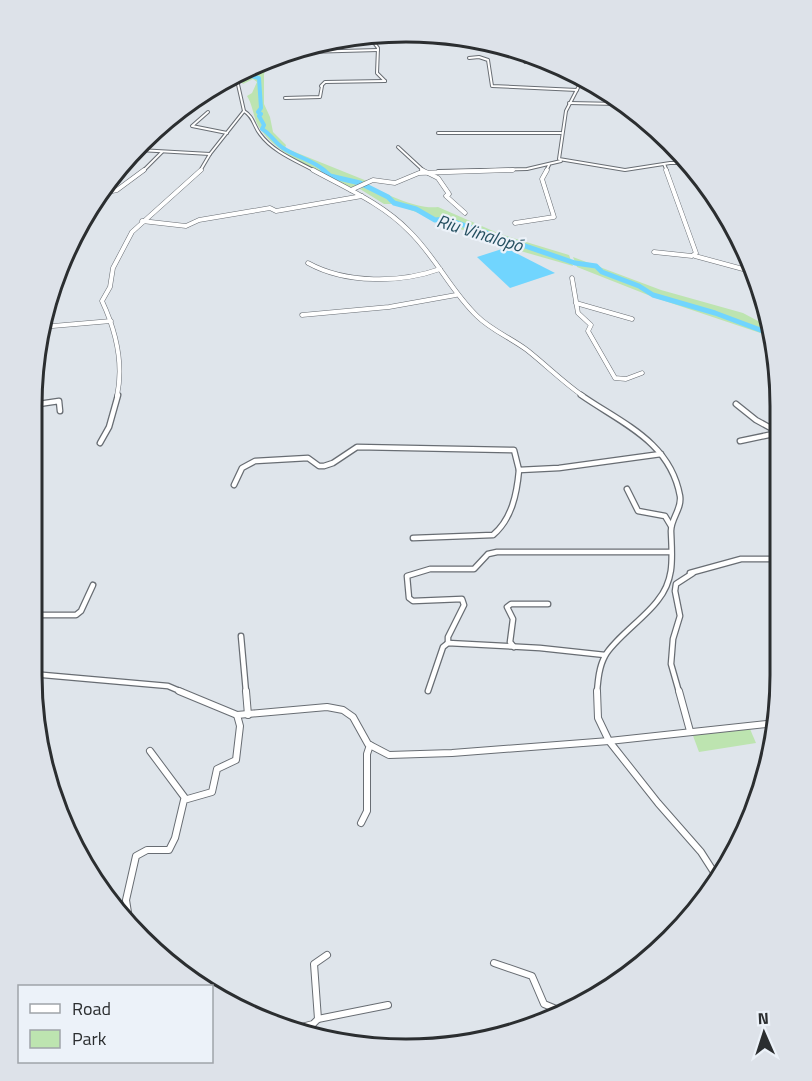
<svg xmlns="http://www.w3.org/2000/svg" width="812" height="1081" viewBox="0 0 812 1081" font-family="'Titillium Web',sans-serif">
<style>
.green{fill:#bde4b0}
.water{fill:#71d5fe}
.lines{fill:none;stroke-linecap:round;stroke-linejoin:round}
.river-far1{stroke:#71d5fe;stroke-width:4}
.river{stroke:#71d5fe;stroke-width:5}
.street-far3-casing{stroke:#686d73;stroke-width:4}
.street-far2-casing{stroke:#686d73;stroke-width:5}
.street-far1-casing{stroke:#686d73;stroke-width:7}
.street-casing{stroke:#686d73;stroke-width:8}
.street-far3{stroke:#fff;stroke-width:2}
.street-far2{stroke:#fff;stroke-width:4}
.street-far1{stroke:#fff;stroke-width:4.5}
.street{stroke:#fff;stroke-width:6}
.labels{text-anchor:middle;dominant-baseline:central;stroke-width:4.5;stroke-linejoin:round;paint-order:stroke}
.far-water-label{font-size:18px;font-style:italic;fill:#244f60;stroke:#ecf2f9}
.rim{fill:none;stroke:#2b2e30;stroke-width:3}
</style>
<rect width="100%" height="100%" fill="#dfe5eb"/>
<g class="green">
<path d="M277,60L267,66L264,74V104L270,117L273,132L286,145L285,148L367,181L352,188C323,174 279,156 261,130C253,120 254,107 247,96L252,93L257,82L253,79L243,84L239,79Z"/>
<path d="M367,185C386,194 418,210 438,207L500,234L569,255L573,266L510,248L395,204H384L360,189Z"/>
<polygon points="573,257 661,290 743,313 769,327 772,337 653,297 577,267"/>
<polygon points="750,729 756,743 699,752 692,733"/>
</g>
<polygon class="water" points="505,248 512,251 555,273 510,288 477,257"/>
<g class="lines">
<path class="river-far1" d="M247,75L259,78L261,108L258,112L261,114L259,116L264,125L262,129C271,134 275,143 283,148C296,157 313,160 325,171"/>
<polyline class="river" points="323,170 330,176 360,183 388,197 394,203 416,209 435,220 446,219 575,263 596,266 602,272 639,286 653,295 715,313 771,334"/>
<g class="street-far3-casing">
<g id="street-far3">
<polyline points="372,40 378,48 377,73 385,81"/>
<polyline points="464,46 475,42"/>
<polyline points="306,52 378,50"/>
<polyline points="469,58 479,57 488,60 492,86 577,90"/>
<polyline points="525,62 526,59"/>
<polyline points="583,78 566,111 559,159 625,170 670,163 686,163"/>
<path d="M237,80L244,111C254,117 253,125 260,134C273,152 297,161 315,171"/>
<polyline points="321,86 325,82 385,81"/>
<polyline points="285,98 320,97 322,86"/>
<polyline points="569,103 619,104"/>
<polyline points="208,112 192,126 227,133"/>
<polyline points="438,133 561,133"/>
<polyline points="398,147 424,171"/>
<polyline points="139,150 210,154"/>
<polyline points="664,164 667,171"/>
<polyline points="143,171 162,152"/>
<polyline points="200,171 210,154 244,111"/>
<polyline points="438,171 527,169 561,161"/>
<polyline points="546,171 549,165"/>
</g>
</g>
<g class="street-far2-casing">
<g id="street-far2">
<path d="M313,170C346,188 383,204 409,231C436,257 450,290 477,316C491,330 511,338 527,350C546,365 563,382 583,396"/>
<polyline points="422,170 438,178 449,194 446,196 465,213"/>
<polyline points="351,190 373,180 395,183 419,173 513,170"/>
<polyline points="98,194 117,190 144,170"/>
<polyline points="142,221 186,226 199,220 270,208 276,211 362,196"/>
<polyline points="515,223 554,217 542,179 547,170"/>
<polyline points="654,252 692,256 696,253 666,170"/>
<polyline points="695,256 754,272"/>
<path d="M308,263C346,284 401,283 440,269"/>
<polyline points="572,278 578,313 591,325 588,331 615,378 626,379 642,373"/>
<polyline points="576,303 632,319"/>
<polyline points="302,315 389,307 456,295"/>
<polyline points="41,327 111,321"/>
<path d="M117,396C124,363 116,331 102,301L110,287L113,268L132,232L201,170"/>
</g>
</g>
<g class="street-far1-casing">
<g id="street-far1">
<path d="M581,395C621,423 670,441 680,496C682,509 671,518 671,531C672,557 675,579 658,600C646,617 613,640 605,656C599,667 598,680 597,692"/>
<polyline points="736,404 756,420 778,432"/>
<polyline points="32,405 59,401 60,411"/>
<polyline points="740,441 778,433"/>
<polyline points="100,443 109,427 118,395"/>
<polyline points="234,485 242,468 255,461 308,458 319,466 324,466 333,463 357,447 514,450 519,470 559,468 661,454"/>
<polyline points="627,489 638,511 665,516 671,526"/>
<path d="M413,538L493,535C512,519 517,493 519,470"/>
<polyline points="690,573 741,559 779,559"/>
<polyline points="32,615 76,615 81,611 93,585"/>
<polyline points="241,636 246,692"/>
<polyline points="448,643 448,637 464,605 462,599 413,601 409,598 407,576 430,569 474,569 488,554 497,552 671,552"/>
<polyline points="514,647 510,642 513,619 507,607 511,604 548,604"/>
<polyline points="32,674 168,686 182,692"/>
<polyline points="428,691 443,647 448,643 540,648 605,655"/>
<polyline points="679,692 671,664 673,639 680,616 675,591 676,584 693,573"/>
</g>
</g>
<g class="street-casing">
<g id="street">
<polyline points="179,691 237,715 327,707 343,710 353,717 368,744 389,755 452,753 609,741 775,723"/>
<polyline points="246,691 248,715"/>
<polyline points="597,691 598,718 609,741 658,803 701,852 717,877"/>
<polyline points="679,691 690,731"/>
<polyline points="150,751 185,798"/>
<polyline points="361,823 367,811 367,754 370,745"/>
<polyline points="130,925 126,900 136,856 147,850 169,850 175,838 184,800 212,792 217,769 236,760 240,726 237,715"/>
<polyline points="494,963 532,976 544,1004 561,1011"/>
<polyline points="318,1019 388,1005"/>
<polyline points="294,1029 313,1024 318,1019 314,964 327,955"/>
</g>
</g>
<use href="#street-far3" class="street-far3"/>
<use href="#street-far2" class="street-far2"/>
<use href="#street-far1" class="street-far1"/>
<use href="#street" class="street"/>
</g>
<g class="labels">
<g class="far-water-label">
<text transform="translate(480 233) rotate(17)">Riu Vinalopó</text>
</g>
</g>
<path d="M0 0H812V1081H0ZM406 42H406A364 364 0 0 1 770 406V675A364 364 0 0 1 406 1039H406A364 364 0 0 1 42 675V406A364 364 0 0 1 406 42Z" fill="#dde2e9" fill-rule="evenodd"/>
<path class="rim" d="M406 42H406A364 364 0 0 1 770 406V675A364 364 0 0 1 406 1039H406A364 364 0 0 1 42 675V406A364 364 0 0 1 406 42Z"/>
<rect x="18" y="985" width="195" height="78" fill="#ecf2f9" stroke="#9fa4a9" stroke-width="1.5"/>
<rect x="30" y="1004" width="30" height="9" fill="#ffffff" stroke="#9fa4a9" stroke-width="1.5"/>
<text x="72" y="1015" font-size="18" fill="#2b2e30">Road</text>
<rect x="30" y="1030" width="30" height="18" fill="#bde4b0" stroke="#9fa4a9" stroke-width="1.5"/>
<text x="72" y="1045" font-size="18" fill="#2b2e30">Park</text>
<g transform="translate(764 1033) rotate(357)" stroke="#ecf2f9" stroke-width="4.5" paint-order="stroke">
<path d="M0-4.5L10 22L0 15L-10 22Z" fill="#2b2e30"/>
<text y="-9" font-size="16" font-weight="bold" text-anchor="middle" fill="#2b2e30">N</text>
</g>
</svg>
